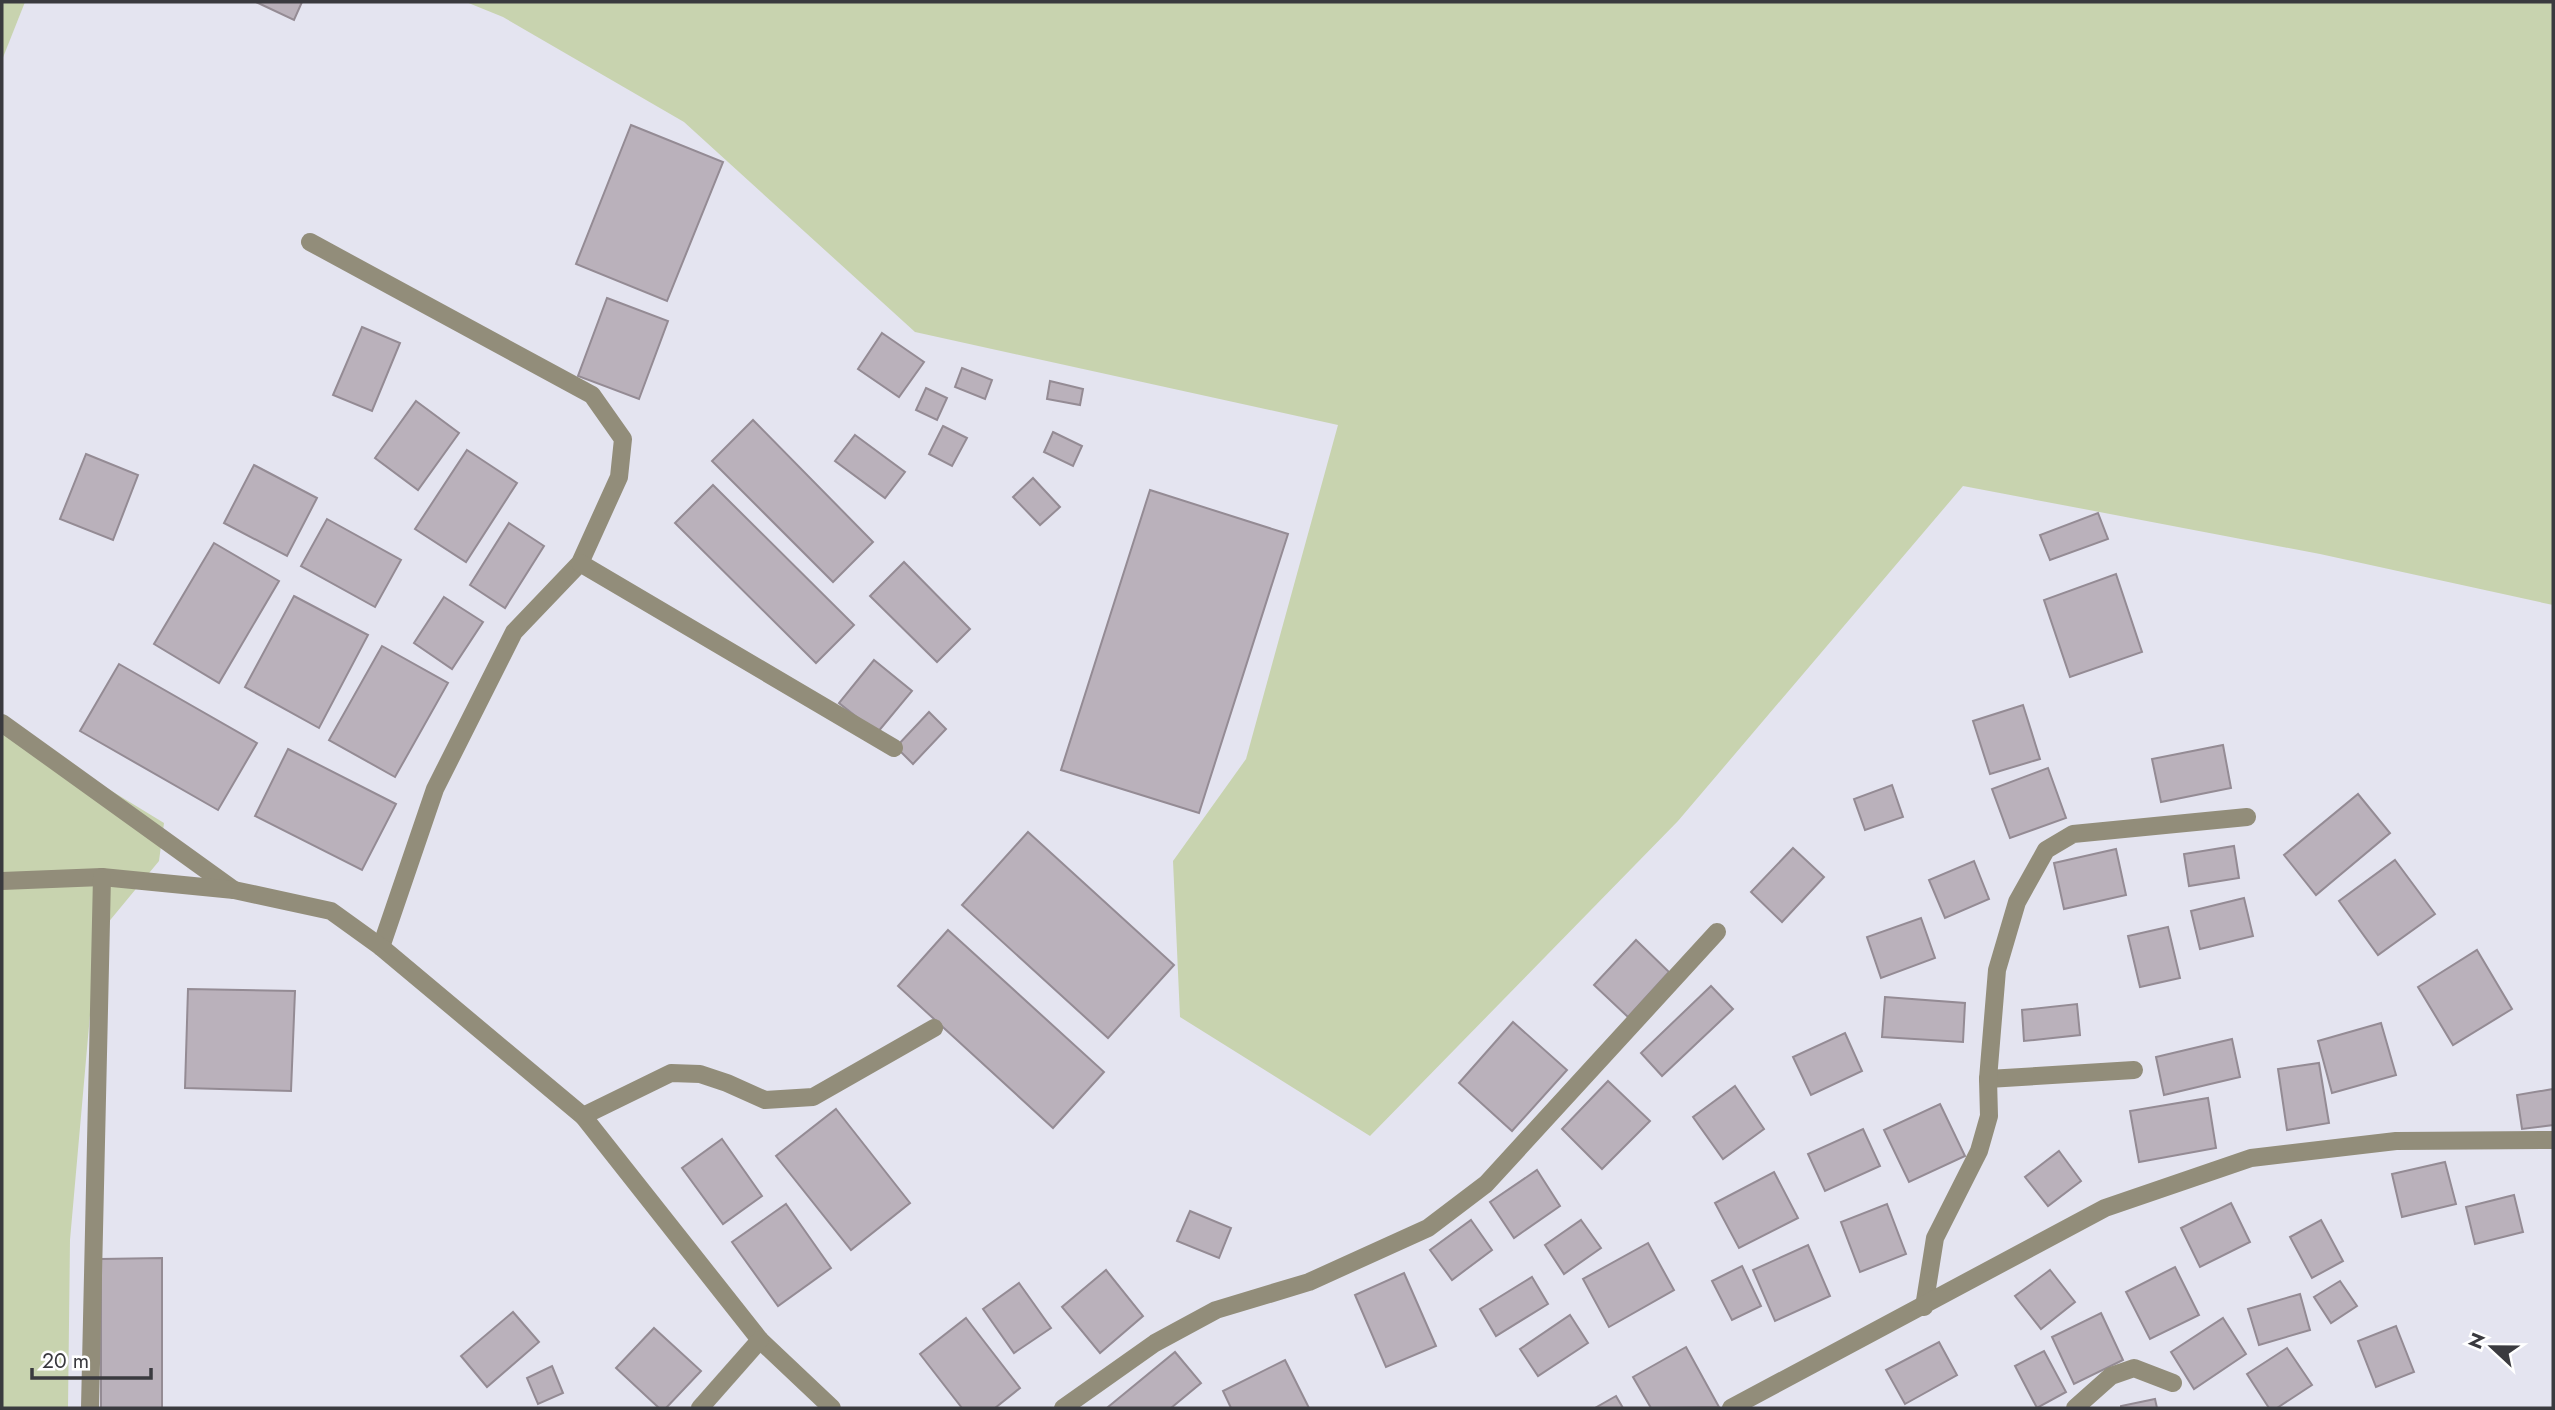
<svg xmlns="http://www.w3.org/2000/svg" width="2555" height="1410" viewBox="0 0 2555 1410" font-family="Jost,sans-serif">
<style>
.green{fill:#c8d3af}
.building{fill:#bab1bb;stroke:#948b94;stroke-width:2}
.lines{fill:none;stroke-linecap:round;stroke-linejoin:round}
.minor{stroke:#928d7a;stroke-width:18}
</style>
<rect width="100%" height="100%" fill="#e4e4f0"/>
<g class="green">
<polygon points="2,2 25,2 2,60"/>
<polygon points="466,2 2553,2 2553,605 2320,554 1963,486 1678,821 1370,1136 1180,1017 1173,861 1246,759 1338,425 915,332 684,122 503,17"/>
<polygon points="2,724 164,823 159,861 97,936 70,1240 68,1408 2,1408"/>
</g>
<g class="building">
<polygon points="256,2 302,2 294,20"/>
<polygon points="631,125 723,162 667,301 576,264"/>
<polygon points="607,298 668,321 639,399 578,376"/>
<polygon points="362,327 400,343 372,411 333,395"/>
<polygon points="882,333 924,362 899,397 858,369"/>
<polygon points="962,368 992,380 985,399 955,387"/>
<polygon points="1050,381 1083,389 1080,405 1047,399"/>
<polygon points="926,388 947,398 937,420 916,410"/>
<polygon points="416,401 459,433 418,490 375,458"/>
<polygon points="753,420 873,542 833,582 712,461"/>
<polygon points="943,426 967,438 952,466 929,454"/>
<polygon points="1053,432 1082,446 1073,466 1044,452"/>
<polygon points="855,435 905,472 885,498 835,461"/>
<polygon points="467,450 517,483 466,562 415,529"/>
<polygon points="86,454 138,475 113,540 60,519"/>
<polygon points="254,465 317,498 287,556 224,523"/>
<polygon points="1033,478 1060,507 1040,525 1013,497"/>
<polygon points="713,485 854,625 816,663 675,523"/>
<polygon points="1150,490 1288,534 1199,813 1061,770"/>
<polygon points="2098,513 2108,539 2050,560 2040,535"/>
<polygon points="327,519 401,560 375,607 301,566"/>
<polygon points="509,523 544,546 505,608 470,585"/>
<polygon points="214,543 279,581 219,683 154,644"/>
<polygon points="904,562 970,629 937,662 870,596"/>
<polygon points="2116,574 2142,652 2070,677 2044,600"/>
<polygon points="294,596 368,635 319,728 245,687"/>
<polygon points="444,597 483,622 452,669 414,643"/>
<polygon points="382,646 448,683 395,777 329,740"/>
<polygon points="874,660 912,691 877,733 839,703"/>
<polygon points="119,664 257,743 218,810 80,731"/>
<polygon points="2023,705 2040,759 1990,774 1973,721"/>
<polygon points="929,712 946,729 913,764 896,747"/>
<polygon points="2223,745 2231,788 2161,802 2152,759"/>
<polygon points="288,749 396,804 362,870 255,816"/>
<polygon points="2048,768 2066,818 2010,838 1992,789"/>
<polygon points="1892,785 1903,817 1865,830 1854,799"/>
<polygon points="2358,794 2390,833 2316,895 2284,855"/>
<polygon points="1028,832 1174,965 1108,1038 962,905"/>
<polygon points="2234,846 2239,878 2189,886 2184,854"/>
<polygon points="1793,848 1824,877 1782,922 1751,892"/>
<polygon points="2116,849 2126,895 2064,909 2054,863"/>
<polygon points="2395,860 2435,914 2378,955 2339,901"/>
<polygon points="1974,861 1989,899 1945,918 1929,880"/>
<polygon points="2244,898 2253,936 2200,949 2191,911"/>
<polygon points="1921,918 1935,958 1881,978 1867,937"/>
<polygon points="2168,927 2180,978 2140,987 2128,936"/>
<polygon points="948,930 1104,1072 1053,1128 898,986"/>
<polygon points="1636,940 1669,972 1628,1017 1594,985"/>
<polygon points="2477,950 2512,1009 2453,1045 2418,987"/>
<polygon points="1711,986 1733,1009 1662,1076 1641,1053"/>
<polygon points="188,989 295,991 291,1091 185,1088"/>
<polygon points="1885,997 1965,1003 1963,1042 1882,1037"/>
<polygon points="2077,1004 2080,1035 2024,1041 2022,1010"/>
<polygon points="1513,1022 1567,1070 1512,1131 1459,1083"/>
<polygon points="2381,1023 2396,1075 2332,1093 2318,1041"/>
<polygon points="1845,1033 1862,1071 1811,1095 1793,1057"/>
<polygon points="2232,1039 2240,1077 2164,1095 2156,1057"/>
<polygon points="2319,1063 2329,1123 2287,1130 2278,1069"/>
<polygon points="1608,1081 1650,1121 1602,1169 1562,1129"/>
<polygon points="1735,1086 1764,1129 1723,1159 1693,1117"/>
<polygon points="2553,1089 2553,1125 2522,1129 2517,1095"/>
<polygon points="2208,1098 2216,1148 2139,1162 2130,1111"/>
<polygon points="1940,1104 1965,1156 1909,1182 1884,1130"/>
<polygon points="836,1109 910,1203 851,1250 776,1156"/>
<polygon points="1863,1129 1880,1166 1825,1191 1808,1154"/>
<polygon points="722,1139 762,1196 723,1224 682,1168"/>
<polygon points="2059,1151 2081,1181 2048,1206 2025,1177"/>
<polygon points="2445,1162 2456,1204 2402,1217 2392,1174"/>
<polygon points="1537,1170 1560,1206 1514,1238 1490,1202"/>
<polygon points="1774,1172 1798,1218 1739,1248 1715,1203"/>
<polygon points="2514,1195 2523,1232 2475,1244 2466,1207"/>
<polygon points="2231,1203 2250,1242 2200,1267 2181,1228"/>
<polygon points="786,1204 831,1268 778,1306 732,1242"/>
<polygon points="1887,1204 1906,1254 1860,1272 1841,1222"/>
<polygon points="1190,1211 1231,1228 1219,1258 1177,1241"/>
<polygon points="1471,1220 1492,1250 1452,1280 1430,1250"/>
<polygon points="1581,1220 1601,1248 1564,1274 1545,1245"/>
<polygon points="2321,1220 2343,1261 2312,1278 2290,1237"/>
<polygon points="1648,1243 1674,1290 1609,1327 1583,1279"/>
<polygon points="1808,1245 1830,1296 1775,1321 1753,1270"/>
<polygon points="162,1258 162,1408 101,1408 101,1259"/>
<polygon points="1742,1266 1761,1306 1732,1320 1712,1281"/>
<polygon points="2175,1267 2199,1315 2150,1339 2126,1292"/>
<polygon points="1106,1270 1143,1316 1100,1353 1062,1307"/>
<polygon points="2050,1270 2075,1302 2041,1329 2015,1296"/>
<polygon points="1404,1273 1436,1346 1386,1367 1355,1295"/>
<polygon points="1532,1277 1548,1304 1496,1336 1480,1309"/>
<polygon points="2340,1281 2357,1306 2331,1323 2314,1297"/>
<polygon points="1019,1283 1051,1328 1014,1353 983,1309"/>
<polygon points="2300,1294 2310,1330 2259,1345 2248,1309"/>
<polygon points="513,1312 539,1342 487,1387 461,1356"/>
<polygon points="2101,1313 2123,1360 2074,1384 2052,1337"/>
<polygon points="1570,1315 1588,1343 1538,1376 1520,1349"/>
<polygon points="966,1318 1020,1388 995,1408 962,1408 920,1354"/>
<polygon points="2223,1318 2246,1354 2194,1389 2171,1352"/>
<polygon points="2396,1326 2414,1372 2376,1387 2358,1341"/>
<polygon points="654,1328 701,1371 666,1408 659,1408 616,1368"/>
<polygon points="1939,1342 1957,1375 1905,1404 1886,1370"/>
<polygon points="1686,1347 1719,1407 1651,1408 1633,1377"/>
<polygon points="2287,1348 2312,1385 2277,1408 2269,1408 2247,1374"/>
<polygon points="2044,1351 2066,1392 2037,1408 2015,1366"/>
<polygon points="1175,1352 1201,1383 1171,1408 1110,1408 1108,1407"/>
<polygon points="1285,1360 1309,1408 1231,1408 1223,1391"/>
<polygon points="552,1366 563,1393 538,1404 527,1378"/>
<polygon points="1616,1396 1623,1408 1595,1408"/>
<polygon points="2155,1399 2157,1408 2121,1408 2121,1406"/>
</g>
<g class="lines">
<g class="minor">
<polyline points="310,242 592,395 623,439 619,477 580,563 514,632 435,789 381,947"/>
<polyline points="580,563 894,748"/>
<polyline points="2,723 234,890"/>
<polyline points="2,881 102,877 234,890 331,911 381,947 583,1116 760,1340 832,1408"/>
<polyline points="1988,1079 2134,1070"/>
<polyline points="583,1116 671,1073 700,1074 727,1083 765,1100 813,1097 934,1028"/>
<polyline points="1924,1307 1935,1238 1979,1151 1989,1116 1988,1079 1997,970 2017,902 2046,850 2073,834 2247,817"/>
<polyline points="90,1408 102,877"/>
<polyline points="700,1408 760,1340"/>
<polyline points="1063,1408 1155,1343 1216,1310 1309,1282 1428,1228 1486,1184 1717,932"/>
<polyline points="1731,1408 2105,1208 2251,1158 2396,1141 2553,1140"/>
<polyline points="2075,1408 2111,1376 2134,1368 2173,1383"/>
</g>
</g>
<rect width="2555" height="1410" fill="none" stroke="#3a3a3f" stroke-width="7"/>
<g transform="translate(2492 1347) rotate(292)" stroke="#ffffff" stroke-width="5" paint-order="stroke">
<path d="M0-5L12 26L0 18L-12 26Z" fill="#3a3a3f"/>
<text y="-10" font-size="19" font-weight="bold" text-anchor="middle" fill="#3a3a3f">N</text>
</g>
<path d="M32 1368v10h119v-10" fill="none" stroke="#3a3a3f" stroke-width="3.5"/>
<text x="42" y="1368" font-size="21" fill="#3a3a3f" stroke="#ffffff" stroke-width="5" paint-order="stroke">20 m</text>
</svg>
